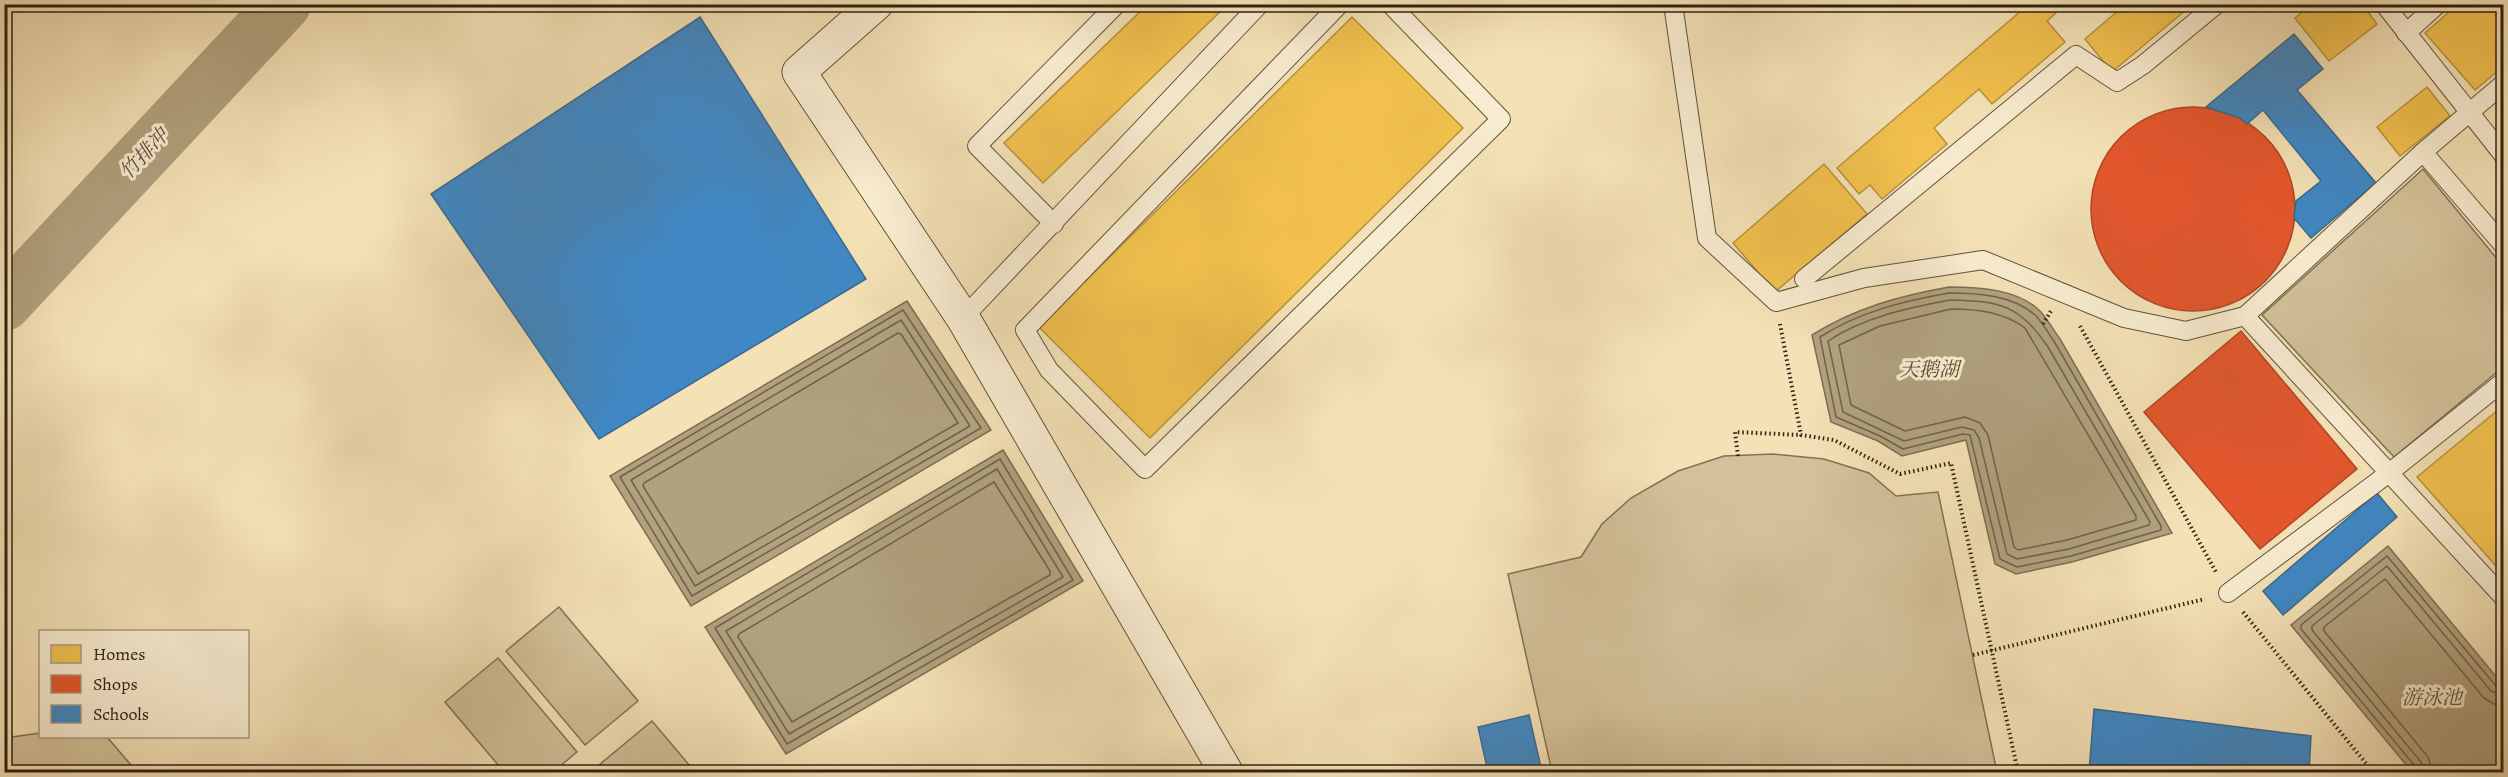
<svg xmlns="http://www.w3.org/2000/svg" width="2508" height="777" viewBox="0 0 2508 777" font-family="Alegreya,'Noto Serif SC',serif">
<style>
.green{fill:#d3c19a;stroke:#817256;stroke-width:1.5}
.water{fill:#b1a17e;stroke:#7d6e53;stroke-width:1.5}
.homes{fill:#f2c14e;stroke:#b8913c;stroke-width:1.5}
.shops{fill:#e4572e;stroke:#ae4726;stroke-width:1.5}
.schools{fill:#3f88c5;stroke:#3a698f;stroke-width:1.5}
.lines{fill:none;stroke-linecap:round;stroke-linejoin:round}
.shore{stroke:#706248;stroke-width:1.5}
.river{stroke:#b1a17e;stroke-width:54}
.lane-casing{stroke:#60523b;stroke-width:20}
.street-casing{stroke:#60523b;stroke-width:35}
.path{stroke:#2f2212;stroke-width:4;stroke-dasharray:1.5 3;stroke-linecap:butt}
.lane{stroke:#f8ecd0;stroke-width:18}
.street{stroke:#f8ecd0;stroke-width:33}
.labels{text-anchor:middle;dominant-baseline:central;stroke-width:6;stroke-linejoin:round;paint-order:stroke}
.water-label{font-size:20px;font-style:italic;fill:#5c4e38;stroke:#f8ecd0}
</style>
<rect width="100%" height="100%" fill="#f4e2b6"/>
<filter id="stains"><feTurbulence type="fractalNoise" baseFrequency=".00333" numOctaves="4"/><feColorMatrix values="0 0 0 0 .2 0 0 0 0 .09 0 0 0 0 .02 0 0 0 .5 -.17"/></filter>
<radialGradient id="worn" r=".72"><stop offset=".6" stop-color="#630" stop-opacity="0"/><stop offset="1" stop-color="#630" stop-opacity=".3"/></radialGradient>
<g class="green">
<polygon points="2423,169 2503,266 2503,367 2394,457 2262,315"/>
<polygon points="1773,454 1824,459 1869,473 1896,496 1938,492 1997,772 1552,772 1508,574 1581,557 1602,524 1631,498 1678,471 1724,456"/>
<polygon points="559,607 638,701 585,745 506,651"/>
<polygon points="498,658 577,752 553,772 504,772 445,702"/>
<polygon points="652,721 695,772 606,772 599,765"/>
<polygon points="40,733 40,736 107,737 137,772 5,772 5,738"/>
</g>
<g class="water">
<path d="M1949,287C1979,287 2019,289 2041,312C2048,320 2054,331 2060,339L2172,533L2072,562L2016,574L1995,564L1966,440L1902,456L1878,441L1831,422L1812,335C1855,308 1899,296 1949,287Z"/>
<polygon points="907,301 991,430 691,606 610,476"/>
<polygon points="1003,450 1083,581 786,754 705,627"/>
<polygon points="2388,546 2503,685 2503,763 2491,772 2412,772 2291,625"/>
</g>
<g class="homes">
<polygon points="1148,4 1228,4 1043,183 1004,143"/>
<polygon points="2029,4 2049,4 2056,13 2047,21 2065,42 1992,104 1979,89 1934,128 1947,144 1882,199 1870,185 1859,194 1837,168"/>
<polygon points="2126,4 2193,4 2112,72 2085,39"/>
<polygon points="2312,4 2362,4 2377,24 2329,61 2295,18"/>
<polygon points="2458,4 2504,4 2504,66 2475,90 2425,33"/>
<polygon points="1352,17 1463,128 1150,438 1039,327"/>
<polygon points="2427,87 2450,116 2400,156 2377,127"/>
<polygon points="1824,164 1867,214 1775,292 1733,243"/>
<polygon points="2504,405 2504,575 2417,477"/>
</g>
<g class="shops">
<circle cx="2193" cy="209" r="102"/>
<polygon points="2241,331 2357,469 2260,549 2144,412"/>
</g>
<g class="schools">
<polygon points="700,17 866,279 599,439 431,194"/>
<polygon points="2294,34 2323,69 2297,90 2376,183 2311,238 2294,218 2296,201 2321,181 2263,110 2247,124 2240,118 2206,107"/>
<polygon points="2377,493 2397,517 2283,615 2263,591"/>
<polygon points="2094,709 2311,736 2309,772 2089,772"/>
<polygon points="1529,715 1542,772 1488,772 1478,727"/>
</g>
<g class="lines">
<g class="shore">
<path d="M1949,293C1977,293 2013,295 2035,315C2043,323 2049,334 2055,343L2161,526V530L2071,556L2017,567L2000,559L1970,435L1963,434L1903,449L1880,436L1836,417L1820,337C1859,312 1903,301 1949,293Z"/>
<path d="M1950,300C2000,301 2020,305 2048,347L2150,522L2149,525L2069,549L2017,559L2007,554L1979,438L1974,430L1962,427L1904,441L1843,412L1828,341C1864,317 1908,308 1950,300Z"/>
<path d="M1951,309C1977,309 2004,312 2025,328L2136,516V520L2067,540L2018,550L2014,547L1988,435L1980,423L1965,417L1905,431L1851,405L1839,345L1880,326Z"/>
<polygon points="903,310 981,428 692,596 620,477"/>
<polygon points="901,320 970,426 695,586 631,480"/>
<polygon points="898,333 901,334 958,423 698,574 643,486 644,483"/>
<polygon points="1000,459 1073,580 787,744 715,628"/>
<polygon points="997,469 1063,577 789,734 726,631"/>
<polygon points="994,482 1050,571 1050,575 792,722 738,637 739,634"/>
<polyline points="2416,772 2415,766 2301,629 2301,625 2387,556 2496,686 2504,689"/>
<polyline points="2424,772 2421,762 2312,630 2312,626 2387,566 2491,691 2504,696"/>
<polyline points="2433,772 2428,757 2324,631 2324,627 2385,579 2484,698 2494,704 2504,705"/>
</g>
<polyline class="river" points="4,304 284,4"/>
<g class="lane-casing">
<g id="lane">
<polyline points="1340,4 1025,330 1049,370 1145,469 1501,119 1390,4"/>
<polyline points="1673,4 1707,238 1776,302 1864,278 1983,260 2124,318 2186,331 2245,316"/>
<polyline points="2384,4 2504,156"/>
<polyline points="2406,33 2438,4"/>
<polyline points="2504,83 2423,152 2504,246"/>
<polyline points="2423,152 2245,316 2504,598"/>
<polyline points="1054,224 977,146 1117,4"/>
<polyline points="1804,279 2076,55 2117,82 2143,65 2217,4"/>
<polyline points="963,318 1260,4"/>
<polyline points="2228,593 2389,473 2504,381"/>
</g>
</g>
<g class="street-casing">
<polyline id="street" points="876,4 799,72 963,318 1226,772"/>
</g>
<g class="path">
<polyline points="1780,324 1801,435 1834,440 1900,474 1951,463 2018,772"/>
<polyline points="2043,324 2051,311"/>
<polyline points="2080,326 2217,574"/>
<polyline points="1738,456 1735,432 1801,435"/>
<polyline points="2243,612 2373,772"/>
<polyline points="1973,655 2205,599"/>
</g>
<use href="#lane" class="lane"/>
<use href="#street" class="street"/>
</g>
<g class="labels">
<g class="water-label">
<text transform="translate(144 154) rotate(-47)">竹排冲</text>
<text x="1929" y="369">天鹅湖</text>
<text x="2432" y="697">游泳池</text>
</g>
</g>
<rect width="2508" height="777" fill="none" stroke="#f4e2b6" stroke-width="24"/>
<rect x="6" y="6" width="2496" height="765" fill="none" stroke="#2f2212" stroke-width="3"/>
<rect x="12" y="12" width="2484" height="753" fill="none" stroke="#2f2212" stroke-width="1.5"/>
<rect x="39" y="630" width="210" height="108" fill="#f8ecd0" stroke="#a89b84" stroke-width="1.5"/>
<rect x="51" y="645" width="30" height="18" fill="#f2c14e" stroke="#a89b84" stroke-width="1.5"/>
<text x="93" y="660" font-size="18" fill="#2f2212">Homes</text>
<rect x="51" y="675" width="30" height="18" fill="#e4572e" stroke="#a89b84" stroke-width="1.5"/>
<text x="93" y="690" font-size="18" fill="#2f2212">Shops</text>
<rect x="51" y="705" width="30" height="18" fill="#3f88c5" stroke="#a89b84" stroke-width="1.5"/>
<text x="93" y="720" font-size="18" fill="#2f2212">Schools</text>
<rect width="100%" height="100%" filter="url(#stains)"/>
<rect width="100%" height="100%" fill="url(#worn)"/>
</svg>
